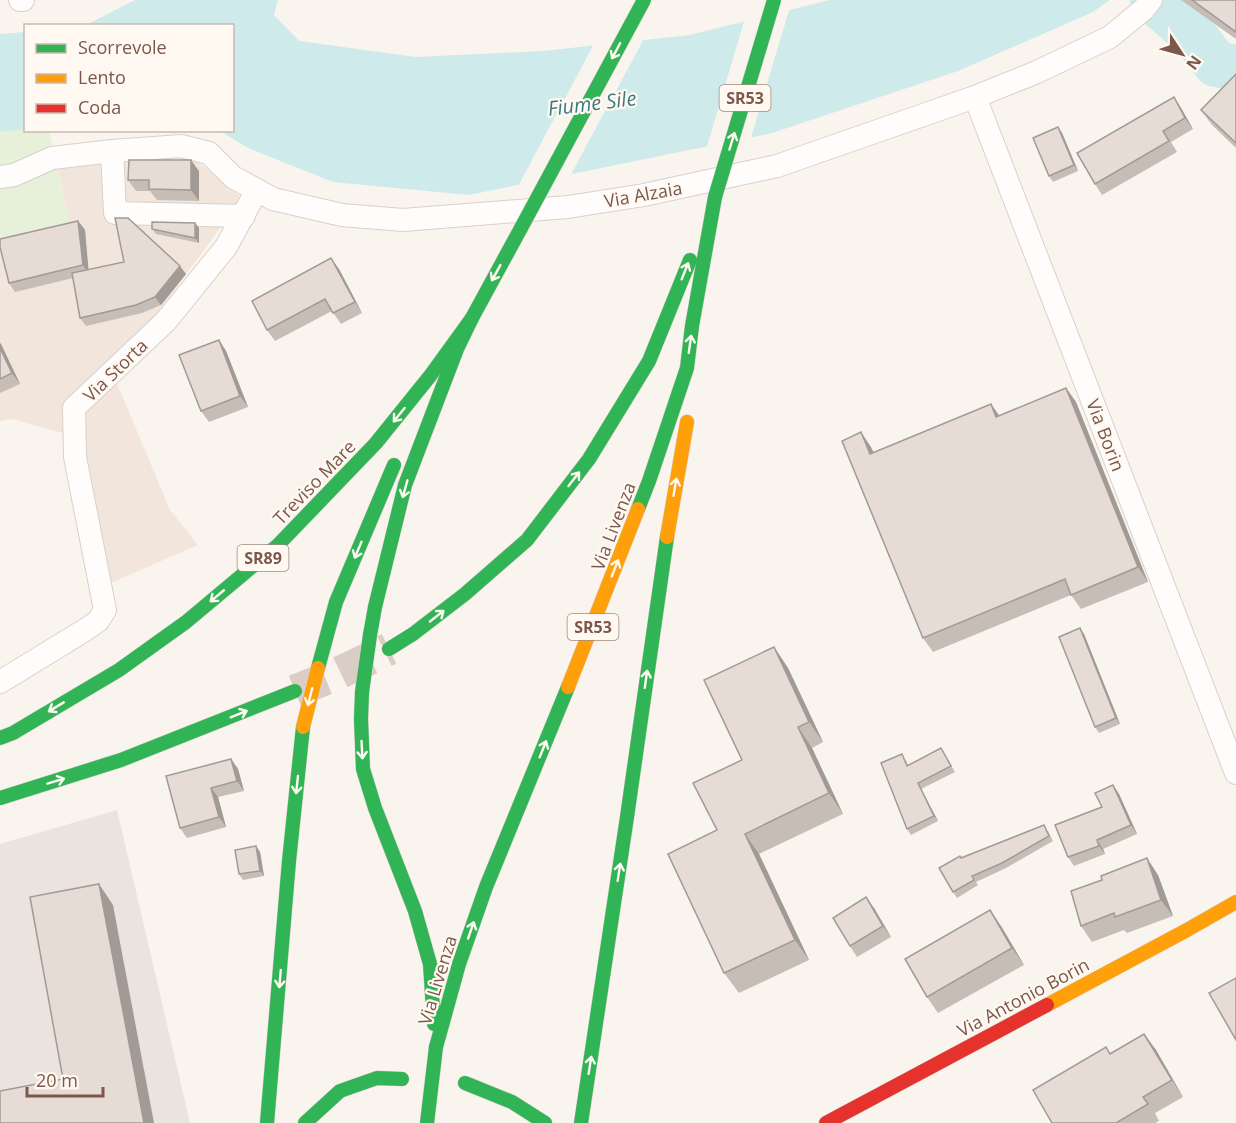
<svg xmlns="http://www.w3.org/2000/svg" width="1236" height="1123" viewBox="0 0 1236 1123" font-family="'Open Sans',sans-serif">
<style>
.residential{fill:#f2e6dc}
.industrial{fill:#ebe3dd}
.green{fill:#e7f0d9}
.water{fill:#cfeaea}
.pier{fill:#f9f4ee}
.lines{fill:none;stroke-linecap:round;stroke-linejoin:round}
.river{stroke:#cfeaea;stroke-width:46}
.highway-tunnel{stroke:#dacdc5;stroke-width:33;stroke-dasharray:33 16;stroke-linecap:butt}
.street-casing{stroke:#d9d0ca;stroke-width:24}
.fast-casing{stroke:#d9d0ca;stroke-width:15}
.slow-casing{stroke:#d9d0ca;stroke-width:15}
.jam-casing{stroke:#d9d0ca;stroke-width:15}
.street{stroke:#fefdfc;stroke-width:22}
.fast{stroke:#30b455;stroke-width:14}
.slow{stroke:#ff9f0a;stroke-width:14}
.jam{stroke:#e5322d;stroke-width:14}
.fast-bridge-casing{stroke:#dad0ca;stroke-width:15;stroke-linecap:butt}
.slow-bridge-casing{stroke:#dad0ca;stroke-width:15;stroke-linecap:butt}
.fast-bridge{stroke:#30b455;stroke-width:14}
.slow-bridge{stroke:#ff9f0a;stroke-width:14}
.wall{fill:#c6bdb7}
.shaded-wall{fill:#a19a95}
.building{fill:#e6dcd5;stroke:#a19a95;stroke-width:1.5}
.oneway{stroke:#fff9f2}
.labels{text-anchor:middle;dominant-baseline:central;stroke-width:4.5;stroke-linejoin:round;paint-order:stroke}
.shield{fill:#fff9f2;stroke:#a3887d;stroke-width:1.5}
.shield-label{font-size:16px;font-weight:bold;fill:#7b584b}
.street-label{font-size:18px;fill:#7b584b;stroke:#fff9f2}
.water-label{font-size:20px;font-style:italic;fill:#3d7a80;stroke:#fff9f2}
</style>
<rect width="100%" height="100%" fill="#f9f4ee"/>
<polygon class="residential" points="186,152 242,198 113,374 170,510 198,545 106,585 77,437 12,419 0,421 0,255 72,234 57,165"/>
<polygon class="industrial" points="117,810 190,1123 0,1123 0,844"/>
<polygon class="green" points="25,129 26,130 49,131 72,234 0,255 0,132"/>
<g class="water">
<polygon points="135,0 278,0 274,15 299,41 416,57 543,51 690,35 830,0 1110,0 1093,12 958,71 772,133 469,195 333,182 248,148 220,131 232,130 232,26 84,26"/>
<polygon points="25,32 25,129 0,132 0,34"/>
</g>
<g class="pier">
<polygon points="790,7 750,141 706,150 745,18"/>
<polygon points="645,37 569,178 517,188 595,42"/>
</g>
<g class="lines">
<polyline class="river" points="1153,0 1197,39 1216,64 1236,68"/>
<polyline class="highway-tunnel" points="295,691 335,675 389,649"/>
<g class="street-casing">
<g id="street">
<polyline points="20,0 23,0"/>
<polyline points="975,97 1236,773"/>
<polyline points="112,151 115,213 244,216"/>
<polyline points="0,177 14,175 52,158 112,151 181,146 209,153 233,177 273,199 342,215 403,220 568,207 644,195 777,166 975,97 1037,72 1110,37 1144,9 1151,0"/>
<polyline points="0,682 85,630 98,621 105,610 75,457 74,408 166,321 226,247 257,190"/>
</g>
</g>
<g class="fast-casing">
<g id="fast">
<polyline points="638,509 649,481 687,368 692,326 715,197"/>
<polyline points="370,635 375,607 405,485 457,349 472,318 521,228"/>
<polyline points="389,649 413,634 465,594 527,540 589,459 649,361 690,260"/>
<polyline points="318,668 336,602 394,465"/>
<polyline points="362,692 361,719 363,769 375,808 415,911 430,964 434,1024"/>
<polyline points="0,738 13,733 119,670 186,622 278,545 376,443 430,376 472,318"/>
<polyline points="0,798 121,760 295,691"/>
<polyline points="436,1047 459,964 486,887 568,687"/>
<polyline points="465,1083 512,1102 545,1123"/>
<polyline points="267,1123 289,861 303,727"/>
<polyline points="305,1123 340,1091 377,1078 402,1079"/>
<polyline points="581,1123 627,817 667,537"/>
</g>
</g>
<g class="slow-casing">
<g id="slow">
<polyline points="667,537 687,422"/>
<polyline points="568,687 638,509"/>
<polyline points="1047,1005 1187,930 1236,902"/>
</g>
</g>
<g class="jam-casing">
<polyline id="jam" points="826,1123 1047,1005"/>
</g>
<use href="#street" class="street"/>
<use href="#fast" class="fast"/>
<use href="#slow" class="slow"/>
<use href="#jam" class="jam"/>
<g class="fast-bridge-casing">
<g id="fast-bridge">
<polyline points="715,197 774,0"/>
<polyline points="521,228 644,0"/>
<polyline points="362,692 370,635"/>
<polyline points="427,1123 436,1047"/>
</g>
</g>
<g class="slow-bridge-casing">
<polyline id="slow-bridge" points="303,727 318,668"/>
</g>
<use href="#fast-bridge" class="fast-bridge"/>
<use href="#slow-bridge" class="slow-bridge"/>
</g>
<g class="wall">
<polygon points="1181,0 1236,0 1236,39"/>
<polygon points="1236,74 1236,148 1212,125 1201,110"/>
<polygon points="1174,97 1181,108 1193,129 1171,142 1177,152 1102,195 1095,184"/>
<polygon points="1058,127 1062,133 1078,171 1053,182 1049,176"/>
<polygon points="199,171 199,201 157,200 150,191 136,191 128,180"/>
<polygon points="78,221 85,230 88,269 186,274 161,305 142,313 86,326 80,318 73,278 15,292 9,283"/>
<polygon points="195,223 199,228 199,243 156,234 152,229"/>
<polygon points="339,269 362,313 341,324 332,311 275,341 267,330"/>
<polygon points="219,340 226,351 248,407 209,422 201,411"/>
<polygon points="0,343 20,384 0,393"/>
<polygon points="1066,388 1076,402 1148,582 1081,609 1071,595 933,652 923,638 871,447 874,453 999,416"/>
<polygon points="1080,628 1084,634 1120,724 1099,733 1095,727"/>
<polygon points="774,647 788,668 823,742 812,748 843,814 759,854 809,960 739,993 724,973 717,830 742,760"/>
<polygon points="941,748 955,772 921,789 938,821 911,835 907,829 906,760 908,766"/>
<polygon points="231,759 238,769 244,791 218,797 226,827 187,838 180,828"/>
<polygon points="1113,785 1119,794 1137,834 1103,849 1105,854 1074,866 1068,857 1102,807"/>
<polygon points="1048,831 1053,841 1006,868 976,882 978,885 957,898 953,892 961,858"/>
<polygon points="256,846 260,852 264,876 243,880 239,874"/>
<polygon points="1158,875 1173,916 1127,933 1124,930 1092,942 1081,926 1102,880"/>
<polygon points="874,908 891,937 857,957 850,946"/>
<polygon points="1001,926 1024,965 938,1013 927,997"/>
<polygon points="1144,1034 1156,1050 1183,1097 1155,1113 1159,1121 1155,1123 1052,1123 1106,1047 1110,1053"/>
</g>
<g class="shaded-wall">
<polygon points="1174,97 1181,108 1193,129 1185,118"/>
<polygon points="1058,127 1062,133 1078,171 1074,165"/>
<polygon points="191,160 199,171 199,201 191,190"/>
<polygon points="78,221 85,230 89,275 83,265"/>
<polygon points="195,223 199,228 199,243 195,238"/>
<polygon points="331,258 339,269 362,313 355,302"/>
<polygon points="180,266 186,274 161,305 155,297"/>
<polygon points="219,340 226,351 248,407 240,396"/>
<polygon points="0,343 1,344 20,384 12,373 0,348"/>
<polygon points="1066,388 1076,402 1148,582 1138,567"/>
<polygon points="991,404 1001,418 996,417"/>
<polygon points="861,432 871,447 880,468 870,454"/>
<polygon points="1080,628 1084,634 1120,724 1116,718"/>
<polygon points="774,647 788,668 823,742 809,722"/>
<polygon points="798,727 812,748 843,814 829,793"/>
<polygon points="231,759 238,769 244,791 237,781"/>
<polygon points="918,783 921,789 938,821 934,816"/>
<polygon points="1113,785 1119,794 1137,834 1131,825"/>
<polygon points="211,788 218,797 226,827 219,817"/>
<polygon points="745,834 759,854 809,960 795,940"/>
<polygon points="1097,840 1103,849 1105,854 1099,846"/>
<polygon points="256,846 260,852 264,876 260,871"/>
<polygon points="1147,858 1158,875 1173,916 1161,900"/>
<polygon points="99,884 113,905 154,1123 144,1123"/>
<polygon points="866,897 874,908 891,937 883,926"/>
<polygon points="990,910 1001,926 1024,965 1012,948"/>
<polygon points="1144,1034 1156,1050 1183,1097 1172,1080"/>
</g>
<g class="building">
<polygon points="1192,0 1236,0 1236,32"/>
<polygon points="1236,74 1236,143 1201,110"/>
<polygon points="1174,97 1185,118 1163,131 1169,141 1095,184 1077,153"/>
<polygon points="1058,127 1074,165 1049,176 1033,138"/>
<polygon points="129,160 191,160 191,190 149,189 149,180 128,180"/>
<polygon points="115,218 128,218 180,266 155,297 136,305 80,318 72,273 124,262"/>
<polygon points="78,221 83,265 9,283 0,247 0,239"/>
<polygon points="152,222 195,223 195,238 152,229"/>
<polygon points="331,258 355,302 333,313 325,299 267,330 252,301"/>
<polygon points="219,340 240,396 201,411 179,355"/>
<polygon points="0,348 12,373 0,379"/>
<polygon points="1066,388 1138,567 1071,595 1065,579 923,638 842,441 861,432 870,454 991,404 996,417"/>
<polygon points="1080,628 1116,718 1095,727 1059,637"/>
<polygon points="774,647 809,722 798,727 829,793 745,834 795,940 724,973 668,854 717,830 693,783 742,760 704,680"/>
<polygon points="941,748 951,766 918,783 934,816 907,829 881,763 902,754 907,766"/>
<polygon points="231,759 237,781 211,788 219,817 180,828 166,776"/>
<polygon points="1113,785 1131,825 1097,840 1099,846 1068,857 1055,825 1102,807 1095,793"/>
<polygon points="1044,825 1049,836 1002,863 972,876 974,880 953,892 939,868 960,856 961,858"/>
<polygon points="256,846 260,871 239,874 235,850"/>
<polygon points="1147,858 1161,900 1115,917 1114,913 1081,926 1071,891 1102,880 1101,876"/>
<polygon points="99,884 144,1123 0,1123 0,1091 63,1079 30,897"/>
<polygon points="866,897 883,926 850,946 833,918"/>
<polygon points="990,910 1012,948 927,997 905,959"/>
<polygon points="1236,978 1236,1040 1209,993"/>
<polygon points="1144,1034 1172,1080 1143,1097 1148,1104 1116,1123 1052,1123 1033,1090 1106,1047 1110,1054"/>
</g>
<defs><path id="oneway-shaft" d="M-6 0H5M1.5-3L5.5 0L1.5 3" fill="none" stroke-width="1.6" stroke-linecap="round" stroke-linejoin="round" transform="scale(1.5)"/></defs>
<g class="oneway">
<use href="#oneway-shaft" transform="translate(616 51) rotate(118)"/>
<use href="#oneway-shaft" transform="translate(732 141) rotate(-73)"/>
<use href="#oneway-shaft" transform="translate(685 271) rotate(-68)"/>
<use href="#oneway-shaft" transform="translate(496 273) rotate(119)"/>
<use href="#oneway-shaft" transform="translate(690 344) rotate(-82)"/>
<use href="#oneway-shaft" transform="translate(399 415) rotate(129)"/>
<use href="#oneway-shaft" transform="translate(574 479) rotate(-52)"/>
<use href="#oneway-shaft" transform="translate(675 487) rotate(-80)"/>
<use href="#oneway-shaft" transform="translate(405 489) rotate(106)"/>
<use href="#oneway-shaft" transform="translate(358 550) rotate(113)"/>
<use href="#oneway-shaft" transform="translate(615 568) rotate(-69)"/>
<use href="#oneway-shaft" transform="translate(217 596) rotate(140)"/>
<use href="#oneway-shaft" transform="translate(437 616) rotate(-38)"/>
<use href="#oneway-shaft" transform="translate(646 679) rotate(-82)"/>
<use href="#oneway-shaft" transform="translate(310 697) rotate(104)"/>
<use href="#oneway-shaft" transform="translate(56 707) rotate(149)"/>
<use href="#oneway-shaft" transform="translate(239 714) rotate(-22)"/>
<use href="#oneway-shaft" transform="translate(543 749) rotate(-68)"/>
<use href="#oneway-shaft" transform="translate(362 750) rotate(87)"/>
<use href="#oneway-shaft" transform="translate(56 781) rotate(-17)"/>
<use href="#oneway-shaft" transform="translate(297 785) rotate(96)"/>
<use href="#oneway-shaft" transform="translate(619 872) rotate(-81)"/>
<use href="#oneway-shaft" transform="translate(471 930) rotate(-71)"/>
<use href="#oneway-shaft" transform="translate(280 979) rotate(95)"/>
<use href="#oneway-shaft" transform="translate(590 1065) rotate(-81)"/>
</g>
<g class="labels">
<g class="shield">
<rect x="719.5" y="85" width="51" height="26" rx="4.5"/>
<rect x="237.5" y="545" width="51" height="26" rx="4.5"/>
<rect x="567.5" y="614" width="51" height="26" rx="4.5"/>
</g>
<g class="shield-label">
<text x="745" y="98">SR53</text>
<text x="263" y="558">SR89</text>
<text x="593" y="627">SR53</text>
</g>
<g class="street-label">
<text transform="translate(643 194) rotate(-10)">Via Alzaia</text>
<text transform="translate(115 370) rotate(-44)">Via Storta</text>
<text transform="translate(1106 435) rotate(69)">Via Borin</text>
<text transform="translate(314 482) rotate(-46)">Treviso Mare</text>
<text transform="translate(613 526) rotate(-69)">Via Livenza</text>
<text transform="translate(437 980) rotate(-73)">Via Livenza</text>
<text transform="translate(1023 997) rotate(-28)">Via Antonio Borin</text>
</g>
<g class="water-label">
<text transform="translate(592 103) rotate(-7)">Fiume Sile</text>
</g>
</g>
<rect x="24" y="24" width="210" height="108" fill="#fff9f2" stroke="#cab9af" stroke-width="1.5"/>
<rect x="36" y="44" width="30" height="9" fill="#30b455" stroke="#cab9af" stroke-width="1.5"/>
<text x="78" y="54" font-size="18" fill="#7b584b">Scorrevole</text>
<rect x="36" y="74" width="30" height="9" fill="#ff9f0a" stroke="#cab9af" stroke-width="1.5"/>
<text x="78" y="84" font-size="18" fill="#7b584b">Lento</text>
<rect x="36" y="104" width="30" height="9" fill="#e5322d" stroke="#cab9af" stroke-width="1.5"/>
<text x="78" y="114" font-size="18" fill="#7b584b">Coda</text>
<g transform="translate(1182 54) rotate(126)" stroke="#fff9f2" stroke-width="4.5" paint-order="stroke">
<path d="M0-4.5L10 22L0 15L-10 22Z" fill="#7b584b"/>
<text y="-9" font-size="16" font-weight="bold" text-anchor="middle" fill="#7b584b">N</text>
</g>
<path d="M27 1087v9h76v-9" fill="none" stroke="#7b584b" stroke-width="3"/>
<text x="36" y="1087" font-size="18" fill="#7b584b" stroke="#fff9f2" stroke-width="4.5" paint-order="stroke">20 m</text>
</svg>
